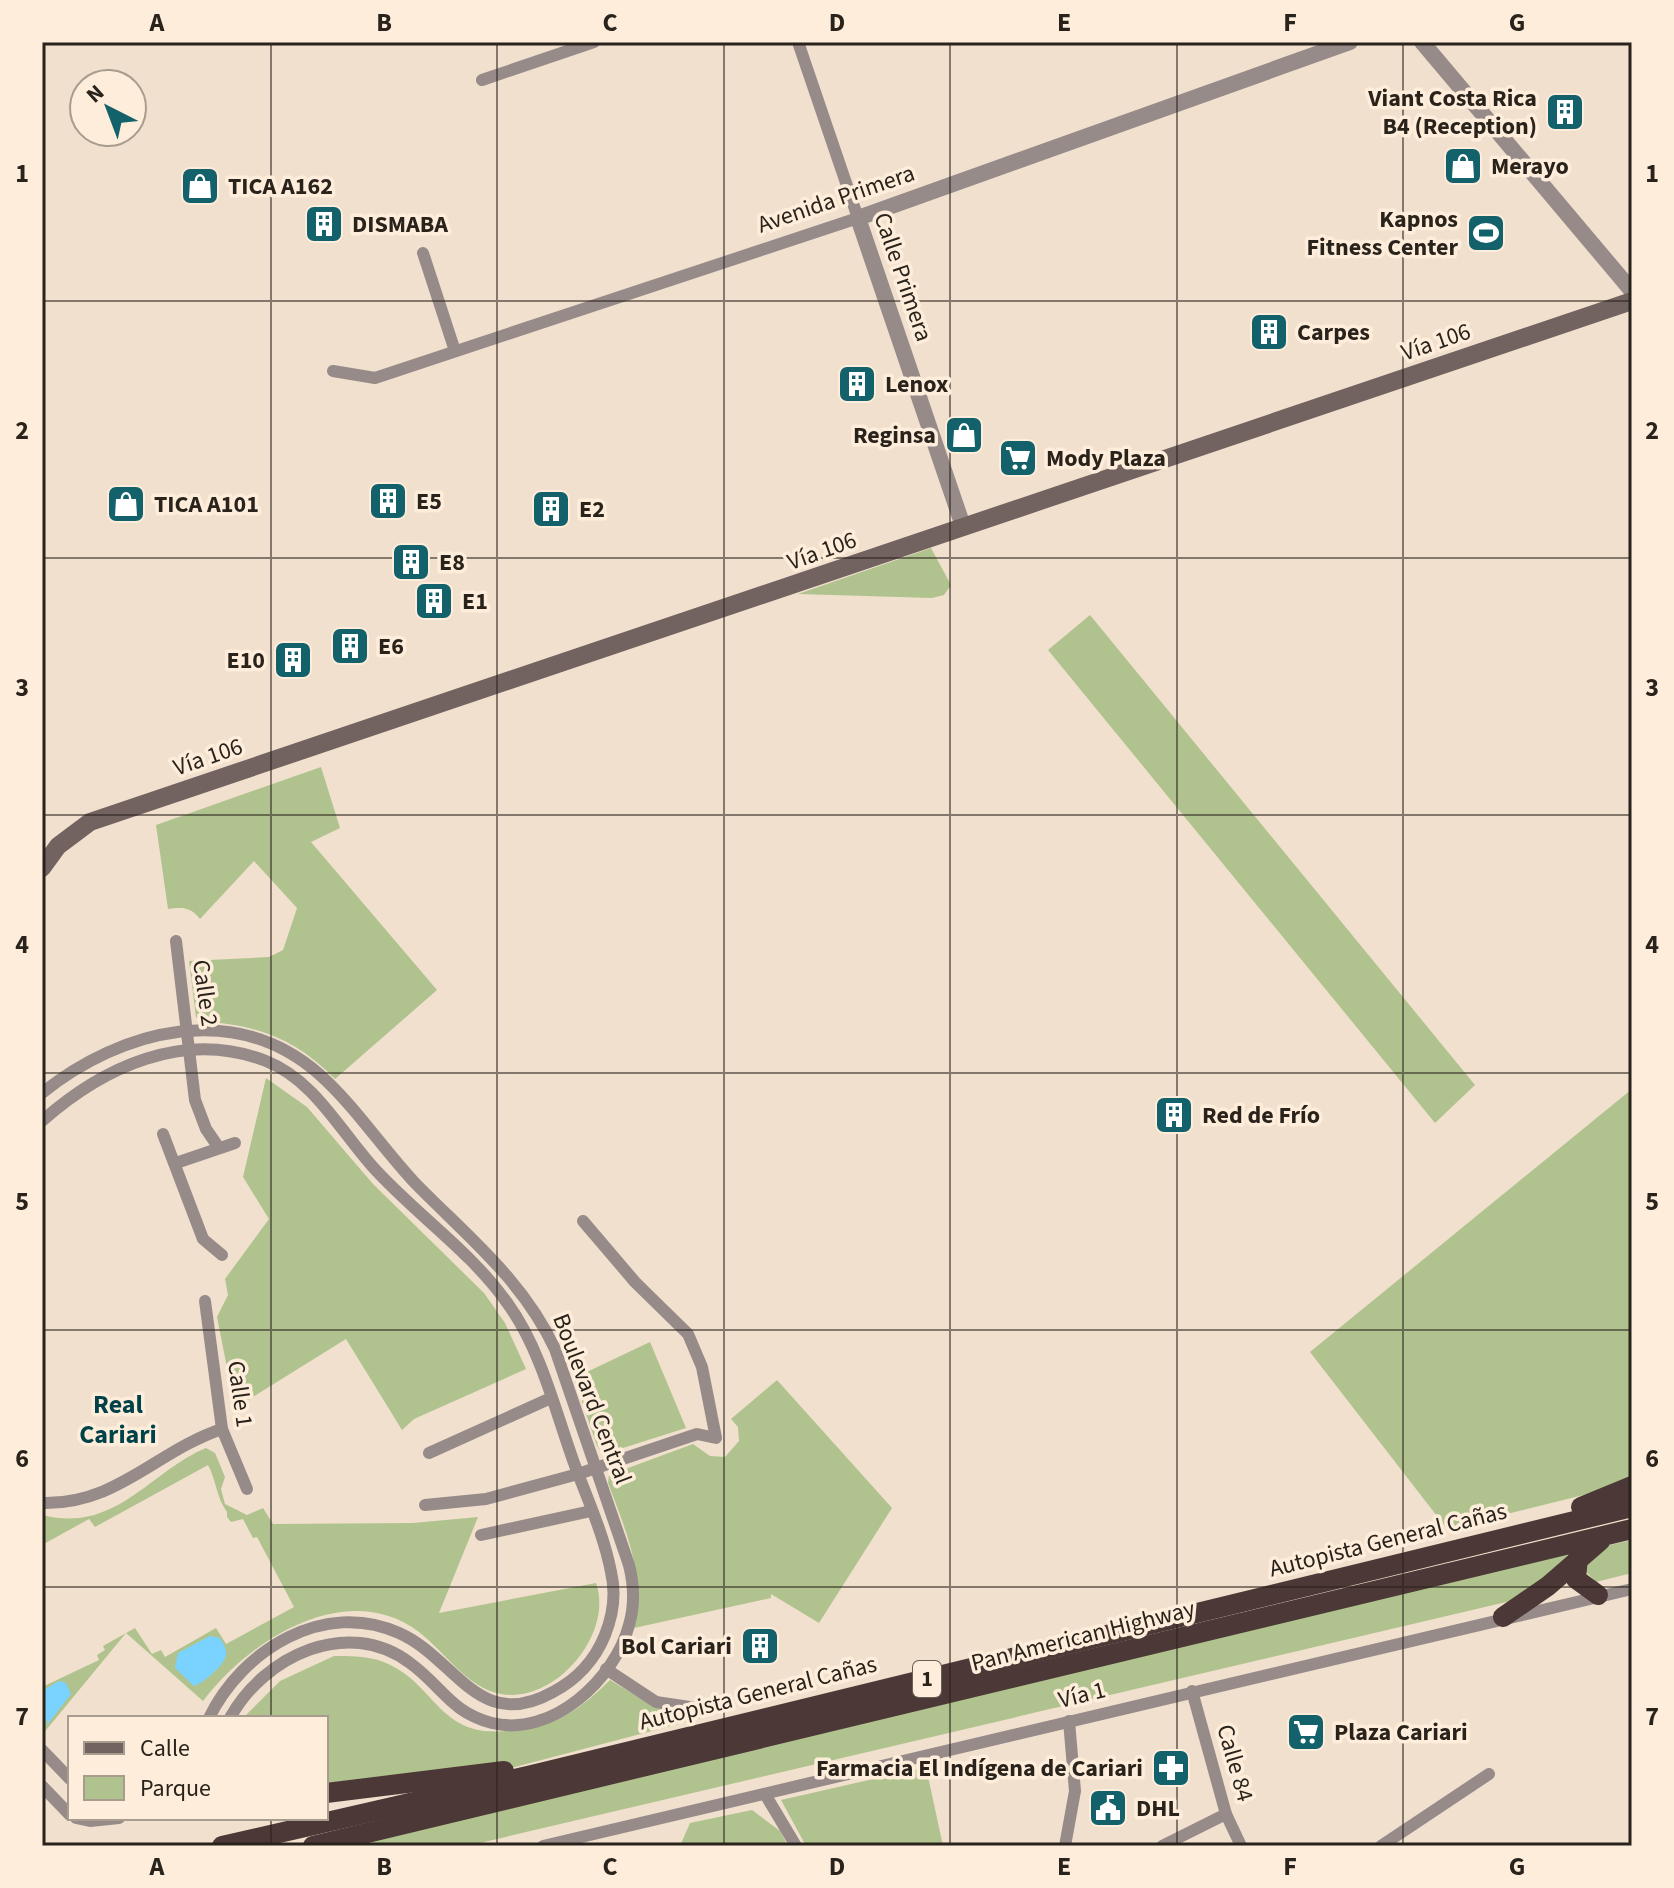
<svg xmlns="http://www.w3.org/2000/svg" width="1674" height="1888" viewBox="0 0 1674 1888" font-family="'Source Sans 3',sans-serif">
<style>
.green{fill:#b0c38e}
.water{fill:#79d3fe}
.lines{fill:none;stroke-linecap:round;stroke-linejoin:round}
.minor{stroke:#978b8a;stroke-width:12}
.tertiary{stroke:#978b8a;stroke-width:16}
.secondary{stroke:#726260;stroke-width:18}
.trunk{stroke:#4c3937;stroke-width:20}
.grid{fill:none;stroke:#29231c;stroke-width:2;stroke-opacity:0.55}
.labels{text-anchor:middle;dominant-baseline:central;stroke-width:7;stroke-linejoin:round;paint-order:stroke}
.shield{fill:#fdedda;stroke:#696055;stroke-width:2}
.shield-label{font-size:22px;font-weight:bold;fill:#29231c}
.poi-label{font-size:24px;font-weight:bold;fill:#29231c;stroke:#fdedda;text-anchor:start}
.street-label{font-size:24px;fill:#29231c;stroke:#fdedda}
.neighbourhood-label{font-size:26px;font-weight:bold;fill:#004249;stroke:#fdedda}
.neatline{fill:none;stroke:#29231c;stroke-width:3}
.grid-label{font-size:26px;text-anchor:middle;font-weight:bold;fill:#29231c}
</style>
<rect width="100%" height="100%" fill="#f0e0cd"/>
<g class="green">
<polygon points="931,548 951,585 944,595 932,598 798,594"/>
<polygon points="1090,615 1475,1085 1435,1123 1048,650"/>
<path d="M321,767L340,828L311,842L437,990L335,1079C297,1040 257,1024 203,1022L196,1017L189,961L269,957L283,950L297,908L254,861L200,919C191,907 182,907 168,909L156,825Z"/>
<polygon points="266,1078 307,1107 373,1184 484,1293 505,1323 526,1369 414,1419 402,1430 346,1339 235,1408 217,1317 228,1295 225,1279 269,1219 243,1177"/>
<polygon points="1632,1089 1632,1483 1447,1529 1310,1352"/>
<polygon points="650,1342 686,1428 604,1454 597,1446 574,1378"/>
<path d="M777,1380L892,1508L819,1623L771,1594V1598L634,1628C646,1576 626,1531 608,1483L609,1475L693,1444L710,1456L725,1457L739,1441L738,1427L731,1419Z"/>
<path d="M206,1448L215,1453L225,1477L221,1489L225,1504L247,1515L263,1508L273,1524L413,1523L478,1517L439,1613L596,1583C614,1633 556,1704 501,1694C467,1688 445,1652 419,1632C346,1577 248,1641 203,1701L126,1633L42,1735V1687L99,1660L97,1655L105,1650L103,1646L135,1628L152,1654L161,1650L165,1657L216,1628L226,1644L294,1607L257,1537L253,1538L243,1519L231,1522L227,1517V1512C216,1497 217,1482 208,1465L95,1527L89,1519L42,1545V1515C116,1534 150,1471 206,1448Z"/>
<polygon points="1632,1540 1632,1573 1596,1582 1579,1565 1605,1546"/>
<polygon points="1573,1553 1519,1599 467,1846 335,1846"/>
<path d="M334,1656C348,1656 364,1656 378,1660C440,1680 434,1745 520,1729C563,1722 580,1709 610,1680L651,1705L705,1717L515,1767L377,1777L326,1788V1718H243L280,1681Z"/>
<polygon points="926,1767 943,1846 806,1846 781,1800"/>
<polygon points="752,1810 780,1831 788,1846 680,1846 690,1823"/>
</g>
<g class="water">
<path d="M210,1636L220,1638C223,1644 229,1651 225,1658C221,1668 203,1683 194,1686L175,1668L178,1653Z"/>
<polygon points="59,1681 66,1683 71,1694 47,1725 47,1720 42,1719 42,1691"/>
</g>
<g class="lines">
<g class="minor">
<polyline points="482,80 594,42"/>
<polyline points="423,253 455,351"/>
<polyline points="333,371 375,378 858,218 798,42"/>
<polyline points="176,941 195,1100 206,1129 219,1148"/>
<path d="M42,1093C122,1029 235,1000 319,1074C355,1106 382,1148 415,1183C467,1236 523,1280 555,1349L629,1565C634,1585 635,1605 629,1625C615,1679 552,1738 492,1723C450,1712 442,1686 410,1663C348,1616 264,1656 230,1718"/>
<path d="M42,1121C103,1067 184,1029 266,1061C314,1080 339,1129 372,1166C415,1214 471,1251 508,1304C541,1350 555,1410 574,1463C587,1498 604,1535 611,1572C616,1593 613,1615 605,1635C595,1660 576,1680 553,1692C478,1734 456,1658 399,1633C324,1599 242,1650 209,1718"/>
<polyline points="163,1134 203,1239 222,1255"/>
<polyline points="176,1163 235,1143"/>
<polyline points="205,1301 222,1429 247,1489"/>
<polyline points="429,1453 551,1398"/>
<path d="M42,1503C117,1505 156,1451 222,1429"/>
<polyline points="425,1505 486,1499 578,1474 697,1434 716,1438 702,1367 688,1334 635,1282 583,1221"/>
<polyline points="481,1535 591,1511"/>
<polyline points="606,1669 656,1702 709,1710"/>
<polyline points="1192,1691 1226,1814 1241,1846"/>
<polyline points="42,1750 70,1779"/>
<polyline points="42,1786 70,1815"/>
<polyline points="765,1794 796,1846"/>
<polyline points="76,1818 90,1821 119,1818"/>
<polyline points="543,1846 1632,1589"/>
<polyline points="1065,1846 1075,1791 1069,1721"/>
<polyline points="1162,1846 1226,1814"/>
<polyline points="1381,1846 1489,1774"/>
</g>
<g class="tertiary">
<polyline points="1422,42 1632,291"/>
<polyline points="963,526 858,218 1350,42"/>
</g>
<polyline class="secondary" points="42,868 58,846 90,822 1632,301"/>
<g class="trunk">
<polyline points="1581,1507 1632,1486"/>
<polyline points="1578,1557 1576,1579 1598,1595"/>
<polyline points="1503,1617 1548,1586 1600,1541"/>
<polyline points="326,1793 504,1771"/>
<polyline points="222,1846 536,1774 1632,1507"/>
<polyline points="313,1846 1632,1529"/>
</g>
</g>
<path class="grid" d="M271,42V1718M497,42V1846M724,42V1846M950,42V1846M1177,42V1846M1403,42V1846M42,301H1632M42,558H1632M42,815H1632M42,1073H1632M42,1330H1632M42,1587H1632M271,1818V1846"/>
<defs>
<g id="building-square" transform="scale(2)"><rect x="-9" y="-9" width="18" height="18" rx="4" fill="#13616b" stroke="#fdedda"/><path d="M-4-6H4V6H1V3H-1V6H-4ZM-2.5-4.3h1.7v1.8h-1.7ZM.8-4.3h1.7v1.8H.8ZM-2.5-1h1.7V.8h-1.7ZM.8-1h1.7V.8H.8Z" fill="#fff"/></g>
<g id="shop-square" transform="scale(2)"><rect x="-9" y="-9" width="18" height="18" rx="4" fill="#13616b" stroke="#fdedda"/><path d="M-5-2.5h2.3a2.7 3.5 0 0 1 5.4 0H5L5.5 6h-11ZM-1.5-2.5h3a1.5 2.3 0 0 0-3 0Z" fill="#fff"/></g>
<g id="stadium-square" transform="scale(2)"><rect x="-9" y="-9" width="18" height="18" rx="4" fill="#13616b" stroke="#fdedda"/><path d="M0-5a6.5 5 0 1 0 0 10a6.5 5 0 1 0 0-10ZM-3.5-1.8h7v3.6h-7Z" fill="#fff"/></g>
<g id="supermarket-square" transform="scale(2)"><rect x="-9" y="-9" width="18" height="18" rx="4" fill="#13616b" stroke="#fdedda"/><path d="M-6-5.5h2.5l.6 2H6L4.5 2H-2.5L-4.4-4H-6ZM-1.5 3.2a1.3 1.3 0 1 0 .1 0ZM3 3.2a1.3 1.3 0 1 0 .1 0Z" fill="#fff"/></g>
<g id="pharmacy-square" transform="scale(2)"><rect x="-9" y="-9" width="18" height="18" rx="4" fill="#13616b" stroke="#fdedda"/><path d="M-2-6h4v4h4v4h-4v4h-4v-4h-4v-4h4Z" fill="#fff"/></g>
<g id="civic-square" transform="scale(2)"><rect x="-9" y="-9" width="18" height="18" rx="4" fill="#13616b" stroke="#fdedda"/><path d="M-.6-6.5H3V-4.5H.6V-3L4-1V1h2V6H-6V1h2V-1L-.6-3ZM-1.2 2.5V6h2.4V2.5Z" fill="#fff"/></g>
</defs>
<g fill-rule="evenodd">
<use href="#building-square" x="1565" y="112"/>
<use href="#shop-square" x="1463" y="166"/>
<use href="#shop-square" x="200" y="186"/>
<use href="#building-square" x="324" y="224"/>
<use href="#stadium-square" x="1486" y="233"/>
<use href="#building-square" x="1269" y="332"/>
<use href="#building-square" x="857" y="384"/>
<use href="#shop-square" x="964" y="435"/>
<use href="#supermarket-square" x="1018" y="458"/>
<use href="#building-square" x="388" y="501"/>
<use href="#shop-square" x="126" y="504"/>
<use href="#building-square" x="551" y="509"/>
<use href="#building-square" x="411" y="562"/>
<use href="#building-square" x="434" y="601"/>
<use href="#building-square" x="350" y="646"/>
<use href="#building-square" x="293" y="660"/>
<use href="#building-square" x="1174" y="1115"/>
<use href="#building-square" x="760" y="1646"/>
<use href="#supermarket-square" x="1306" y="1732"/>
<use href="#pharmacy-square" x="1171" y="1768"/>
<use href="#civic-square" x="1108" y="1808"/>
</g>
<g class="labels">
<rect class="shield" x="913" y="1661" width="28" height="36" rx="6"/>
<g class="shield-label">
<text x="927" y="1679">1</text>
</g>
<g class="poi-label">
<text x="1537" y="98" text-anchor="end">Viant Costa Rica<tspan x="1537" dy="28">B4 (Reception)</tspan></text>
<text x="1491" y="166">Merayo</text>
<text x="228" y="186">TICA A162</text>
<text x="1458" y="219" text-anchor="end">Kapnos<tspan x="1458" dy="28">Fitness Center</tspan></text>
<text x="352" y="224">DISMABA</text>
<text x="1297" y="332">Carpes</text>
<text x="885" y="384">Lenox</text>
<text x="936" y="435" text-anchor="end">Reginsa</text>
<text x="1046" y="458">Mody Plaza</text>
<text x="416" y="501">E5</text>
<text x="154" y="504">TICA A101</text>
<text x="579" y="509">E2</text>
<text x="439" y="562">E8</text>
<text x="462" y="601">E1</text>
<text x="378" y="646">E6</text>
<text x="265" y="660" text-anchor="end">E10</text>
<text x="1202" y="1115">Red de Frío</text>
<text x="732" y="1646" text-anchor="end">Bol Cariari</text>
<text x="1334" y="1732">Plaza Cariari</text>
<text x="1143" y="1768" text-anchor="end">Farmacia El Indígena de Cariari</text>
<text x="1136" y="1808">DHL</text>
</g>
<g class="street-label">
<text transform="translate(836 199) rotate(-19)">Avenida Primera</text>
<text transform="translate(903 277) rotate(71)">Calle Primera</text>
<text transform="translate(1436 342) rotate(-19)">Vía 106</text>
<text transform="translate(822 551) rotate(-20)">Vía 106</text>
<text transform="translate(208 757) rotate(-19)">Vía 106</text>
<text transform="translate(205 993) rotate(82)">Calle 2</text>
<text transform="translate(240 1394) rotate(82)">Calle 1</text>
<text transform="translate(592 1399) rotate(69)">Boulevard Central</text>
<text transform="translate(1388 1540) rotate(-14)">Autopista General Cañas</text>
<text transform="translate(1083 1636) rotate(-14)">Pan American Highway</text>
<text transform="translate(758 1693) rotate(-14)">Autopista General Cañas</text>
<text transform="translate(1082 1695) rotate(-14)">Vía 1</text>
<text transform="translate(1235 1763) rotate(74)">Calle 84</text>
</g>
<g class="neighbourhood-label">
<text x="118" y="1404">Real<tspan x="118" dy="30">Cariari</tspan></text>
</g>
</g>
<rect width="1674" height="1888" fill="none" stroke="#fdedda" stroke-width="88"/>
<rect x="68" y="1716" width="260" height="104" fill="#fdedda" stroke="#a89c8e" stroke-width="2"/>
<rect x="84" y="1742" width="40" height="12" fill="#726260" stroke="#a89c8e" stroke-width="2"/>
<text x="140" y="1756" font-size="24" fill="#29231c">Calle</text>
<rect x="84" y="1776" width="40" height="24" fill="#b0c38e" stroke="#a89c8e" stroke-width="2"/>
<text x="140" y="1796" font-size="24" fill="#29231c">Parque</text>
<g transform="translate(108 108) rotate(318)"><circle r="38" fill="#fdedda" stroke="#a89c8e" stroke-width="2"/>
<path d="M0-6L14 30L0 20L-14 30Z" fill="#13616b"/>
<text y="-12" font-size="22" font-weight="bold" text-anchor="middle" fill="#29231c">N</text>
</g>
<rect x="44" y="44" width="1586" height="1800" class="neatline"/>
<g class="grid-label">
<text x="157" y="31">A</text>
<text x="384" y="31">B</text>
<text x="610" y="31">C</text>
<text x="837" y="31">D</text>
<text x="1064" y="31">E</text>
<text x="1290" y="31">F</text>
<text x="1517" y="31">G</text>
<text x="22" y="182">1</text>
<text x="1652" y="182">1</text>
<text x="22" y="439">2</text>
<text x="1652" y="439">2</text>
<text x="22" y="696">3</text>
<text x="1652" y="696">3</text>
<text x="22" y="953">4</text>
<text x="1652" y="953">4</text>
<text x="22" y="1210">5</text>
<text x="1652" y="1210">5</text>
<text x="22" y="1467">6</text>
<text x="1652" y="1467">6</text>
<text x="22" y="1725">7</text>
<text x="1652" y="1725">7</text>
<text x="157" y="1875">A</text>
<text x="384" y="1875">B</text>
<text x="610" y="1875">C</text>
<text x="837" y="1875">D</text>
<text x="1064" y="1875">E</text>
<text x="1290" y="1875">F</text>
<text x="1517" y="1875">G</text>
</g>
</svg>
